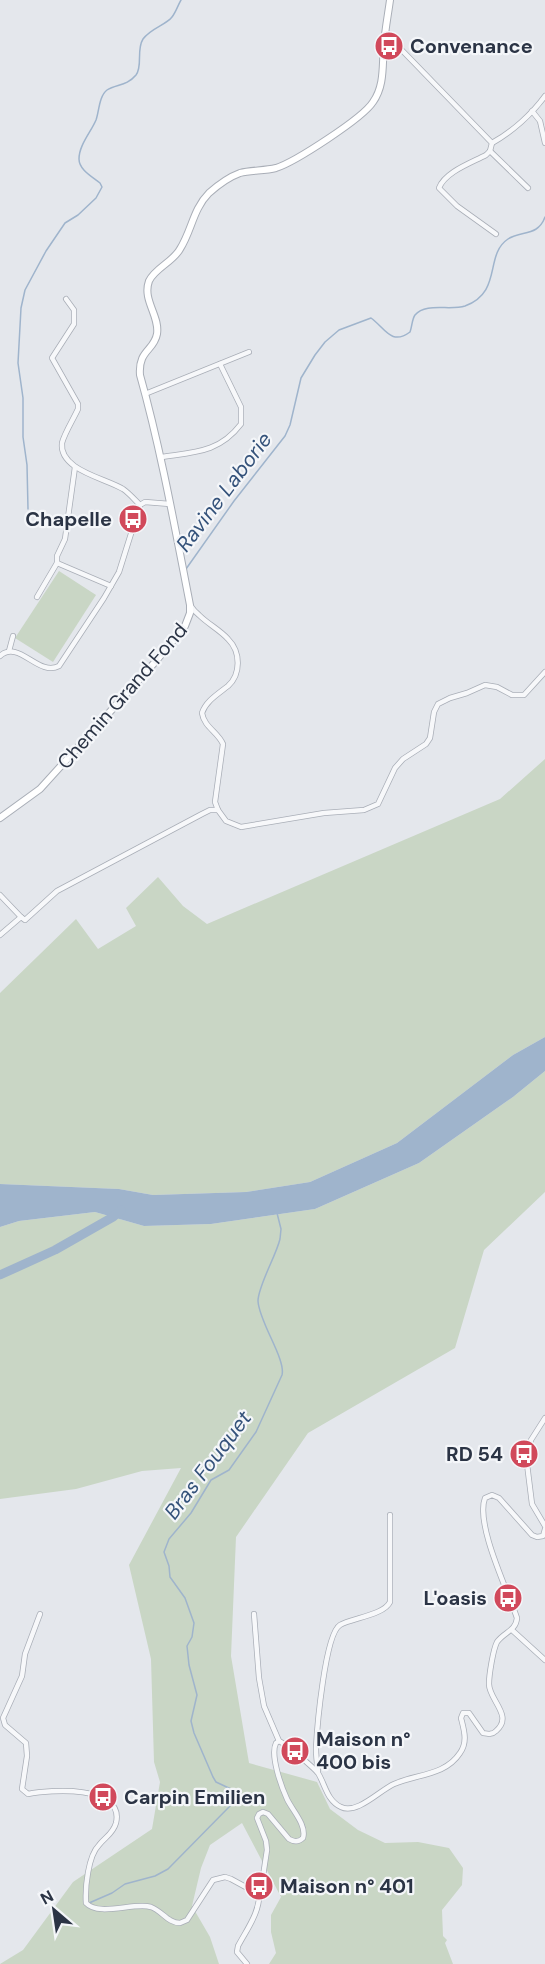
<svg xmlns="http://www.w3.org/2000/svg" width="545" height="1964" viewBox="0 0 545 1964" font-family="'DM Sans',sans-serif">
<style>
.green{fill:#c9d6c5}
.water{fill:#9fb4cc}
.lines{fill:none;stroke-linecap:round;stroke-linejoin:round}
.stream{stroke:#9fb4cc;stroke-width:1.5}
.river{stroke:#9fb4cc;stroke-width:9}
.street-casing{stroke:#a9aeb7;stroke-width:6}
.secondary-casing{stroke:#a9aeb7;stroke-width:8}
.street{stroke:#f7f8fa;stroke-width:4.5}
.secondary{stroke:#fff;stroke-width:6}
.labels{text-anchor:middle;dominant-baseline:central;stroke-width:4.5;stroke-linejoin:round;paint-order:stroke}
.poi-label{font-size:20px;font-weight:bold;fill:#2b3445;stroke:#f4f6f9;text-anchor:start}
.street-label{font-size:20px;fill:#2b3445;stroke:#f4f6f9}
.water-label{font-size:21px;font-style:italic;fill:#34527a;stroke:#f4f6f9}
</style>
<rect width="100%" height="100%" fill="#e4e7ec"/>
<g class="green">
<polygon points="59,571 96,595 53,662 15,638"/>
<polygon points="545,759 545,1037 513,1055 397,1143 310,1182 246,1192 153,1195 119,1189 0,1184 0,993 76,919 98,949 136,926 126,908 158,877 183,906 207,924 500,799"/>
<polygon points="545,1071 545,1192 484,1250 455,1348 308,1433 236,1537 231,1656 249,1763 317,1782 330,1809 358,1830 385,1843 418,1842 449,1848 463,1868 462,1885 442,1910 443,1936 447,1940 445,1943 453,1964 269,1964 276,1953 271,1932 271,1915 281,1897 242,1823 210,1845 201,1868 192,1906 210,1937 219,1964 0,1964 23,1950 73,1882 152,1829 160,1782 154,1762 151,1659 129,1565 181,1468 142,1471 76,1489 0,1499 0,1227 19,1221 95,1212 144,1226 211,1224 315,1209 419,1163 513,1097"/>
</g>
<polygon class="water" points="545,1037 545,1071 513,1097 419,1163 315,1209 211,1224 144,1226 95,1212 19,1221 0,1227 0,1184 119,1189 153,1195 246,1192 310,1182 397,1143 513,1055"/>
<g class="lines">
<g class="stream">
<path d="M28,509L27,465L23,437V398L18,363L21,308L25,290L46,251L65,223L78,215L96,198L102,187L100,183C93,177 79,170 79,159C79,145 91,132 96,120C99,112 99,96 107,90C116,84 127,86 136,75C143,66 136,50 143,39C151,28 166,25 172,17C176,12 178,5 181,0"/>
<path d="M186,569L234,501L285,436L290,425L301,378L315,355L325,342L339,330L371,318C385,328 391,346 410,332C412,327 412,319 415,315C426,302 450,311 465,306C503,292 484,255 508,239C521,230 538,237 545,217"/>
<path d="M89,1903L112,1893L125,1884L155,1876L168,1869L230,1806L233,1799V1790L216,1782L213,1777L194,1733L191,1721L197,1695L189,1665L187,1646L192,1637L194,1623L185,1598L170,1577L169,1566L164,1552L169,1539L191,1513L211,1480L229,1470L256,1432L282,1375C286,1359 259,1322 258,1301C258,1286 276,1256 280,1239L281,1229L277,1213"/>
</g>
<polyline class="river" points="0,1275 55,1250 113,1217 121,1210"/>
<g class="street-casing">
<g id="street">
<path d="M385,38L393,41L492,143L490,151L486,155C471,163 445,172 439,188L457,206L496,234"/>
<polyline points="532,111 540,121 545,143"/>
<path d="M492,143C512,132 532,114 545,96"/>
<polyline points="490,151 528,188"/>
<path d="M66,299L74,310V324L52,358L78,404V409C74,418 64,434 62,443C59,470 105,478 123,489C129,493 135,500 140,505"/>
<polyline points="145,394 249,352"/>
<path d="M161,457C194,452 219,453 241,424V407L220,364"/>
<polyline points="57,563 111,586"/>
<polyline points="37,597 57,563 57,556 65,539 75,467"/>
<path d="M190,605C192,608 195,612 199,615C208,624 220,630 228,639C241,652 241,674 228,686C218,694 206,701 202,713C204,727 218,732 223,744L215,802L218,810L226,821L241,827L324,813L364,810L378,804L395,768L403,759L426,744L430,738L434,712L438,704L450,698L467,693L485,685L497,687L512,695H524L545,672"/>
<polyline points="9,651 13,636"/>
<path d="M0,656C19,639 38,677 59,666L104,598L119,572L140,505L145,502L170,504"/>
<polyline points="0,895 21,917"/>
<polyline points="0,935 21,917 25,920 57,891 202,814 210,810 218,810"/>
<polyline points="545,1418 531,1440 526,1456 532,1504 545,1526"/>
<path d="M40,1614L25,1654L22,1676L3,1718L5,1725L26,1743L27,1756L22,1789L28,1794C49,1790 125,1784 116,1823C113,1834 105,1837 99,1845C88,1856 85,1888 86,1903C99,1917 134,1902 151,1907C162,1911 168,1923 180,1923L187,1920L213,1880L225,1877L231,1879L253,1891L261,1889L267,1850L266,1841L257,1818L259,1814L263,1812L268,1814L289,1839C294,1842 299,1842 303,1838C307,1825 292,1810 287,1799C281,1786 270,1755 276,1743L279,1741C286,1744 313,1767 318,1773C325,1784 327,1801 341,1807C357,1815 380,1790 394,1784C416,1774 445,1776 460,1753C468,1742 464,1730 461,1718L463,1713H469L483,1733C488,1734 492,1735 496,1731C514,1716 489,1700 489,1684C489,1675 493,1650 497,1642C504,1632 516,1631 517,1618C508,1591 475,1524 485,1498L492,1495L499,1498L532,1535L537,1537L543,1536L545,1529"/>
<polyline points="254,1614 259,1678 264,1706 279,1741"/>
<polyline points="512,1630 545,1660"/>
<path d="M318,1771C317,1764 316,1756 316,1748C317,1728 325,1634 340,1625C352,1618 384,1615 390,1602V1515"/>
<path d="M247,1964L237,1952L238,1946C247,1929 261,1911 259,1891"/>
</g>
</g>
<g class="secondary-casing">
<path id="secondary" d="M0,818L40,789L156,661L185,626L190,613V605C175,528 161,450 140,375C138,350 154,351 157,334C160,316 142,300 149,281C155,268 173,262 180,249C192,230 193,209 209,193C218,185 229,177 240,173C251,170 264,171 276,168C295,162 363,118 373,102C385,85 382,65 384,45C385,30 388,15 390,0"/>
</g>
<use href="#street" class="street"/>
<use href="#secondary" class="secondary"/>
</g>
<defs>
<g id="bus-disc" transform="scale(1.5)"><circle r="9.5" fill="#d1495b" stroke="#f4f6f9"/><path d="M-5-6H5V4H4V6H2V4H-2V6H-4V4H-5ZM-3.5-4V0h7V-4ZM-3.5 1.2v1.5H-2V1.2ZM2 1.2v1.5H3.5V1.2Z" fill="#fff"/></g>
</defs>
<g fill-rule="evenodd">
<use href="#bus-disc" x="389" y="46"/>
<use href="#bus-disc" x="133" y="519"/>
<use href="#bus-disc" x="524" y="1454"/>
<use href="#bus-disc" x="508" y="1598"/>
<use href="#bus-disc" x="295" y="1751"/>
<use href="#bus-disc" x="103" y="1797"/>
<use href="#bus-disc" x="259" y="1886"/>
</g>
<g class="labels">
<g class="poi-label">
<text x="410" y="46">Convenance</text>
<text x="112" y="519" text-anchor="end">Chapelle</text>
<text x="503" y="1454" text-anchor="end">RD 54</text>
<text x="487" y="1598" text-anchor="end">L'oasis</text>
<text x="316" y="1739">Maison n°<tspan x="316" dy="23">400 bis</tspan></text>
<text x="124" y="1797">Carpin Emilien</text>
<text x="280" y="1886">Maison n° 401</text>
</g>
<g class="street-label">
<text transform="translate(122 696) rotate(-49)">Chemin Grand Fond</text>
</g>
<g class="water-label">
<text transform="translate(224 492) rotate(-53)">Ravine Laborie</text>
<text transform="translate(208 1465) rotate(-53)">Bras Fouquet</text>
</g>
</g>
<g transform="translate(54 1910) rotate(331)" stroke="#f4f6f9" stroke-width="4.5" paint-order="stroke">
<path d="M0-4.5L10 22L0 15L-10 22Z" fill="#2b3445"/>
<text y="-9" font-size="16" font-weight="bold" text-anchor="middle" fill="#2b3445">N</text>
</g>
</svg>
